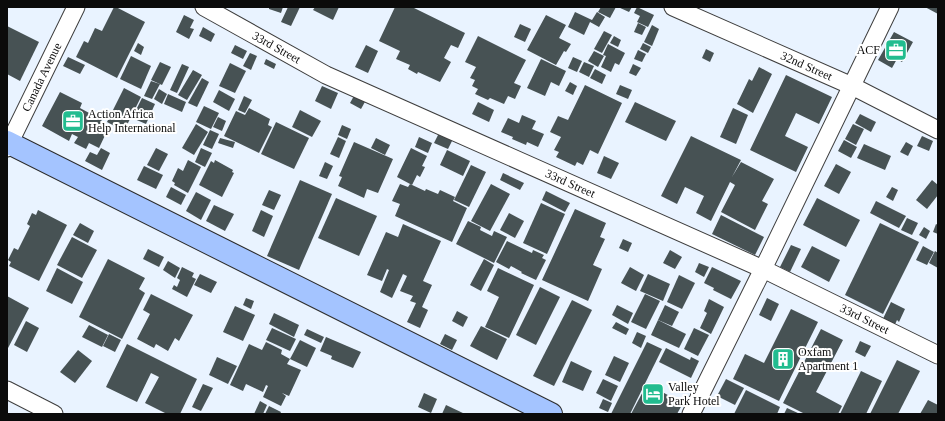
<svg xmlns="http://www.w3.org/2000/svg" width="945" height="421" viewBox="0 0 945 421" font-family="Georgia,serif">
<style>
.building{fill:#475254}
.lines{fill:none;stroke-linecap:round;stroke-linejoin:round}
.street-casing{stroke:#3e3e3e;stroke-width:19}
.secondary-casing{stroke:#2d2d2d;stroke-width:24}
.street{stroke:#fff;stroke-width:17}
.secondary{stroke:#a4c4ff;stroke-width:22}
.labels{text-anchor:middle;dominant-baseline:central;stroke-width:4;stroke-linejoin:round;paint-order:stroke}
.street-label{font-size:12px;fill:#0b0b0b;stroke:#fff}
.poi-label{font-size:12px;fill:#0b0b0b;stroke:#fff;text-anchor:start}
</style>
<rect width="100%" height="100%" fill="#e9f3ff"/>
<g class="building">
<polygon points="114,7 116,7 145,22 117,78 76,57 84,41 88,43 95,28 102,31"/>
<polygon points="269,7 283,7 281,13 269,9"/>
<polygon points="288,7 300,7 291,26 281,22"/>
<polygon points="315,7 339,7 333,20 313,10"/>
<polygon points="395,7 412,7 465,33 458,48 451,45 444,58 451,62 440,82 418,72 417,74 408,69 410,65 396,59 400,51 379,41"/>
<polygon points="601,7 616,7 610,18 598,12"/>
<polygon points="618,7 632,7 629,12"/>
<polygon points="637,7 654,15 648,27 637,22 640,16 634,13"/>
<polygon points="925,7 938,7 938,14"/>
<polygon points="575,12 592,20 597,12 605,17 599,27 590,22 584,35 568,27"/>
<polygon points="184,15 194,20 190,28 194,29 189,39 176,32"/>
<polygon points="546,15 566,25 559,38 571,44 566,52 564,51 556,65 527,50"/>
<polygon points="638,23 646,27 642,35 634,32"/>
<polygon points="520,24 531,29 525,42 514,37"/>
<polygon points="652,25 659,29 652,46 644,42"/>
<polygon points="7,26 39,42 20,81 7,74"/>
<polygon points="203,27 215,34 211,42 199,36"/>
<polygon points="604,31 612,35 602,53 594,49"/>
<polygon points="894,32 913,42 902,62 897,59 892,68 878,60"/>
<polygon points="478,36 526,60 514,83 521,86 515,99 508,96 504,104 490,98 488,100 475,94 478,89 472,86 475,80 470,78 476,67 465,62"/>
<polygon points="614,36 621,40 618,47 610,43"/>
<polygon points="138,43 144,47 141,55 134,51"/>
<polygon points="643,43 651,47 648,53 640,49"/>
<polygon points="608,44 625,53 619,65 615,63 611,72 601,67 606,56 603,55"/>
<polygon points="235,45 247,51 243,59 231,53"/>
<polygon points="366,45 378,51 368,73 355,67"/>
<polygon points="706,49 714,53 710,62 702,58"/>
<polygon points="638,50 646,54 642,62 634,59"/>
<polygon points="594,51 604,56 598,67 588,61"/>
<polygon points="250,53 257,56 251,70 243,66"/>
<polygon points="131,56 151,66 141,89 120,79"/>
<polygon points="68,57 85,65 80,74 63,66"/>
<polygon points="573,57 582,61 577,72 568,68"/>
<polygon points="266,59 276,64 274,69 264,64"/>
<polygon points="541,59 566,71 559,86 551,82 545,96 527,88"/>
<polygon points="160,62 171,67 162,85 151,80"/>
<polygon points="584,62 594,66 589,77 579,72"/>
<polygon points="230,63 246,71 235,93 219,86"/>
<polygon points="182,64 189,67 177,93 170,90"/>
<polygon points="633,64 641,68 636,76 629,73"/>
<polygon points="759,67 772,74 753,113 737,104 749,79 752,81"/>
<polygon points="595,69 606,75 602,84 590,78"/>
<polygon points="193,70 202,75 187,100 178,95"/>
<polygon points="786,75 832,97 819,124 796,113 785,136 808,147 796,172 750,150"/>
<polygon points="202,78 209,82 197,107 188,103"/>
<polygon points="151,81 160,84 152,99 144,96"/>
<polygon points="570,82 577,86 573,95 565,91"/>
<polygon points="585,85 622,103 598,154 590,150 583,165 577,162 575,166 556,157 559,152 554,150 561,137 550,132 558,116 568,120"/>
<polygon points="620,85 632,90 628,99 616,94"/>
<polygon points="322,86 338,93 331,109 315,101"/>
<polygon points="124,88 141,97 124,131 107,122"/>
<polygon points="159,89 167,94 162,104 154,99"/>
<polygon points="219,90 235,99 229,111 213,102"/>
<polygon points="60,92 82,103 80,108 102,120 100,122 109,127 99,148 89,143 86,149 74,143 78,137 72,134 69,141 42,126"/>
<polygon points="168,94 186,102 182,112 164,104"/>
<polygon points="355,94 366,100 361,109 350,103"/>
<polygon points="244,96 252,100 245,113 238,110"/>
<polygon points="142,98 155,104 146,124 132,118"/>
<polygon points="478,102 494,110 489,122 472,114"/>
<polygon points="635,102 676,121 666,141 625,122"/>
<polygon points="204,106 219,113 211,129 196,122"/>
<polygon points="249,108 270,119 268,125 272,127 259,153 224,136 236,111 245,115"/>
<polygon points="733,108 748,115 736,144 720,137"/>
<polygon points="300,110 321,121 312,137 292,127"/>
<polygon points="860,114 876,122 871,132 855,123"/>
<polygon points="522,115 536,121 532,129 544,134 538,147 527,142 526,145 512,139 513,137 501,132 508,118 519,123"/>
<polygon points="218,117 226,121 222,131 213,127"/>
<polygon points="276,122 309,138 294,169 261,154"/>
<polygon points="196,124 208,132 194,155 182,148"/>
<polygon points="853,124 864,129 856,145 845,139"/>
<polygon points="342,125 351,129 347,139 338,135"/>
<polygon points="210,130 219,134 212,149 203,145"/>
<polygon points="439,133 453,139 448,149 434,143"/>
<polygon points="691,136 741,160 732,177 741,162 774,179 762,201 768,204 755,230 721,212 735,185 730,182 711,221 696,213 704,196 685,187 677,204 661,196"/>
<polygon points="922,136 933,141 929,151 917,146"/>
<polygon points="338,137 346,141 339,158 330,154"/>
<polygon points="419,137 432,143 428,153 415,147"/>
<polygon points="220,138 235,142 233,148 218,143"/>
<polygon points="376,138 390,145 385,155 371,148"/>
<polygon points="844,140 857,147 851,158 838,151"/>
<polygon points="354,142 393,159 378,193 367,189 364,198 338,186 342,177 339,176"/>
<polygon points="906,142 913,146 908,156 900,152"/>
<polygon points="864,144 891,156 885,170 857,158"/>
<polygon points="101,148 110,153 102,170 85,161 90,152 97,155"/>
<polygon points="156,148 168,154 159,171 147,165"/>
<polygon points="201,148 212,153 205,167 195,162"/>
<polygon points="411,148 427,156 422,166 425,167 420,177 417,175 412,185 397,177"/>
<polygon points="447,150 470,161 463,176 440,165"/>
<polygon points="604,156 619,163 611,179 597,173"/>
<polygon points="188,160 201,167 188,193 174,185 175,183 172,181 178,168 183,171"/>
<polygon points="215,160 233,170 232,172 234,173 222,197 199,185 211,161 214,163"/>
<polygon points="325,162 333,166 327,179 319,176"/>
<polygon points="836,164 851,172 839,194 824,186"/>
<polygon points="471,165 486,172 469,207 454,200"/>
<polygon points="144,166 163,175 156,189 137,180"/>
<polygon points="503,173 524,183 520,190 500,180"/>
<polygon points="300,180 332,194 299,270 267,256"/>
<polygon points="932,180 938,185 938,195 927,209 916,200"/>
<polygon points="400,184 408,187 410,184 425,191 426,189 438,194 440,190 455,197 453,201 467,208 452,242 395,216 400,204 392,201"/>
<polygon points="491,184 510,194 490,231 471,221"/>
<polygon points="171,187 186,195 181,205 166,197"/>
<polygon points="892,187 898,190 893,201 886,197"/>
<polygon points="269,190 281,195 274,210 262,205"/>
<polygon points="546,191 570,203 565,212 542,200"/>
<polygon points="196,192 211,200 201,220 186,211"/>
<polygon points="336,198 377,216 359,256 318,238"/>
<polygon points="817,198 860,220 846,247 803,225"/>
<polygon points="876,201 906,216 899,228 870,213"/>
<polygon points="541,203 565,214 547,254 523,243"/>
<polygon points="214,205 234,214 225,231 206,221"/>
<polygon points="575,209 606,223 600,237 605,239 593,265 602,269 588,301 542,280"/>
<polygon points="38,210 67,225 39,281 9,266 11,262 8,260 14,248 18,250 30,226 27,224 32,213 36,215"/>
<polygon points="261,210 273,216 264,237 252,231"/>
<polygon points="509,213 524,221 515,238 500,230"/>
<polygon points="721,215 764,237 755,255 712,234"/>
<polygon points="907,218 918,223 912,235 901,230"/>
<polygon points="468,221 481,227 480,230 492,236 494,231 507,237 494,263 456,244"/>
<polygon points="80,223 94,231 88,243 73,235"/>
<polygon points="880,223 919,242 883,314 845,295"/>
<polygon points="403,224 441,241 423,281 432,285 422,307 428,310 420,328 407,322 416,303 410,301 413,296 400,291 407,276 403,274 392,298 380,292 389,270 387,269 382,281 367,275 386,232 398,237"/>
<polygon points="936,224 938,225 938,234 933,232"/>
<polygon points="924,227 930,231 926,239 919,235"/>
<polygon points="72,237 97,250 82,278 57,265"/>
<polygon points="623,239 632,243 628,252 619,248"/>
<polygon points="507,241 532,253 533,250 544,255 542,258 546,260 536,280 521,273 522,272 511,266 509,269 496,262"/>
<polygon points="791,245 801,249 790,272 780,267"/>
<polygon points="812,246 840,260 829,282 801,267"/>
<polygon points="923,246 934,252 927,265 916,260"/>
<polygon points="148,249 164,257 159,267 143,259"/>
<polygon points="670,250 682,257 675,269 663,263"/>
<polygon points="935,251 938,253 938,268 929,263"/>
<polygon points="108,259 145,278 139,289 145,293 122,339 79,317"/>
<polygon points="484,259 494,265 481,291 470,285"/>
<polygon points="168,261 180,268 175,278 163,270"/>
<polygon points="699,263 709,267 704,277 695,272"/>
<polygon points="182,267 194,273 192,277 196,279 187,297 172,289 174,285 177,287 180,280 177,278"/>
<polygon points="630,267 644,275 636,291 621,283"/>
<polygon points="712,267 741,281 731,299 713,290 714,288 704,283"/>
<polygon points="57,268 83,282 72,304 46,291"/>
<polygon points="498,268 534,285 509,338 485,327 499,297 487,291"/>
<polygon points="200,274 217,282 211,293 194,285"/>
<polygon points="648,274 670,284 663,301 640,291"/>
<polygon points="679,275 695,283 682,309 667,302"/>
<polygon points="540,287 560,297 536,345 516,335"/>
<polygon points="151,294 193,315 179,341 175,338 168,351 156,344 154,348 137,339 150,314 143,310"/>
<polygon points="645,294 660,301 646,329 631,322"/>
<polygon points="7,296 29,308 7,350"/>
<polygon points="246,298 254,301 251,309 243,305"/>
<polygon points="767,298 779,304 771,321 759,315"/>
<polygon points="709,299 724,307 711,334 700,328 707,313 704,311"/>
<polygon points="572,300 592,310 554,386 533,376"/>
<polygon points="891,302 905,309 899,322 897,320 892,331 880,325"/>
<polygon points="617,305 633,313 628,324 612,315"/>
<polygon points="665,305 679,312 672,326 658,320"/>
<polygon points="235,306 255,315 243,341 223,332"/>
<polygon points="791,309 818,322 779,401 733,379 745,354 764,363"/>
<polygon points="457,311 468,317 463,327 452,321"/>
<polygon points="274,313 299,325 294,337 269,324"/>
<polygon points="658,320 686,334 679,348 651,335"/>
<polygon points="26,321 39,328 27,352 14,345"/>
<polygon points="616,322 629,329 626,335 612,328"/>
<polygon points="89,325 108,335 102,347 82,337"/>
<polygon points="481,326 507,339 497,360 470,346"/>
<polygon points="272,328 296,339 290,351 266,340"/>
<polygon points="694,328 709,335 698,356 684,349"/>
<polygon points="307,329 324,337 321,343 304,335"/>
<polygon points="821,329 843,340 816,392 842,406 838,414 805,414 783,403"/>
<polygon points="637,332 646,336 641,348 632,343"/>
<polygon points="109,334 121,340 115,352 103,346"/>
<polygon points="445,334 457,340 452,350 440,344"/>
<polygon points="326,337 361,352 353,368 331,359 332,356 320,351"/>
<polygon points="300,340 316,348 307,367 290,359"/>
<polygon points="860,341 871,346 865,357 855,352"/>
<polygon points="266,342 282,350 281,354 290,359 287,364 301,370 289,396 282,393 286,396 281,406 263,397 268,386 266,385 263,392 246,384 243,391 230,385 249,344 262,350"/>
<polygon points="647,342 662,349 630,414 611,414"/>
<polygon points="127,344 197,379 180,414 167,414 145,403 159,377 151,373 137,402 106,387"/>
<polygon points="666,348 690,360 691,357 699,361 691,378 659,362"/>
<polygon points="78,350 92,361 75,383 60,372"/>
<polygon points="614,356 629,363 620,382 605,375"/>
<polygon points="217,357 237,366 228,384 209,375"/>
<polygon points="897,360 920,371 898,414 870,414"/>
<polygon points="571,361 592,371 583,391 562,382"/>
<polygon points="861,371 882,381 866,414 840,414"/>
<polygon points="603,379 618,386 611,401 596,393"/>
<polygon points="726,379 744,388 735,405 717,396"/>
<polygon points="203,384 213,388 201,411 192,407"/>
<polygon points="647,384 683,403 677,414 631,414"/>
<polygon points="746,390 780,407 777,414 734,414"/>
<polygon points="424,393 437,399 431,413 418,407"/>
<polygon points="603,399 612,403 608,412 599,408"/>
<polygon points="928,400 938,405 938,414 920,414"/>
<polygon points="260,401 267,405 263,414 254,414"/>
<polygon points="446,405 465,414 442,414"/>
<polygon points="269,406 281,412 280,414 265,414"/>
<polygon points="787,408 800,414 784,414"/>
</g>
<g class="lines">
<g class="street-casing">
<g id="street">
<path id="s1" d="M204,7L326,75L763,269L938,355"/>
<path id="s2" d="M673,7L852,86L938,130"/>
<path id="s3" d="M7,148L76,7"/>
<polyline points="7,390 54,414"/>
<polyline points="691,414 763,269 890,7"/>
</g>
</g>
<g class="secondary-casing">
<polyline id="secondary" points="7,142 551,414"/>
</g>
<use href="#street" class="street"/>
<use href="#secondary" class="secondary"/>
</g>
<defs>
<g id="office-square" transform="scale(1.15)"><rect x="-9" y="-9" width="18" height="18" rx="4" fill="#22bc8f" stroke="#fff"/><path d="M-6-3h4V-5.5h4V-3h4V5H-6ZM-1-4.5V-3h2v-1.5ZM-6 0V1H6V0Z" fill="#fff"/></g>
<g id="building-square" transform="scale(1.15)"><rect x="-9" y="-9" width="18" height="18" rx="4" fill="#22bc8f" stroke="#fff"/><path d="M-4-6H4V6H1V3H-1V6H-4ZM-2.5-4.3h1.7v1.8h-1.7ZM.8-4.3h1.7v1.8H.8ZM-2.5-1h1.7V.8h-1.7ZM.8-1h1.7V.8H.8Z" fill="#fff"/></g>
<g id="hotel-square" transform="scale(1.15)"><rect x="-9" y="-9" width="18" height="18" rx="4" fill="#22bc8f" stroke="#fff"/><path d="M-6-4.5h1.5V1H6V5H4.5V3h-9V5H-6ZM-4 0a1.8 1.8 0 1 1 3.6 0ZM.5 0V-2.5h3Q6-2.5 6 0Z" fill="#fff"/></g>
</defs>
<g fill-rule="evenodd">
<use href="#office-square" x="896" y="50"/>
<use href="#office-square" x="73" y="121"/>
<use href="#building-square" x="783" y="359"/>
<use href="#hotel-square" x="653" y="394"/>
</g>
<g class="labels">
<g class="street-label">
<text stroke="none"><textPath href="#s1" startOffset="83">33rd Street</textPath></text>
<text stroke="none"><textPath href="#s2" startOffset="146">32nd Street</textPath></text>
<text stroke="none"><textPath href="#s3" startOffset="79">Canada Avenue</textPath></text>
<text stroke="none"><textPath href="#s1" startOffset="407">33rd Street</textPath></text>
<text stroke="none"><textPath href="#s1" startOffset="731">33rd Street</textPath></text>
</g>
<g class="poi-label">
<text x="880" y="50" text-anchor="end">ACF</text>
<text x="88" y="114">Action Africa<tspan x="88" dy="14">Help International</tspan></text>
<text x="798" y="352">Oxfam<tspan x="798" dy="14">Apartment 1</tspan></text>
<text x="668" y="387">Valley<tspan x="668" dy="14">Park Hotel</tspan></text>
</g>
</g>
<rect width="945" height="421" fill="none" stroke="#0b0b0b" stroke-width="16"/>
</svg>
